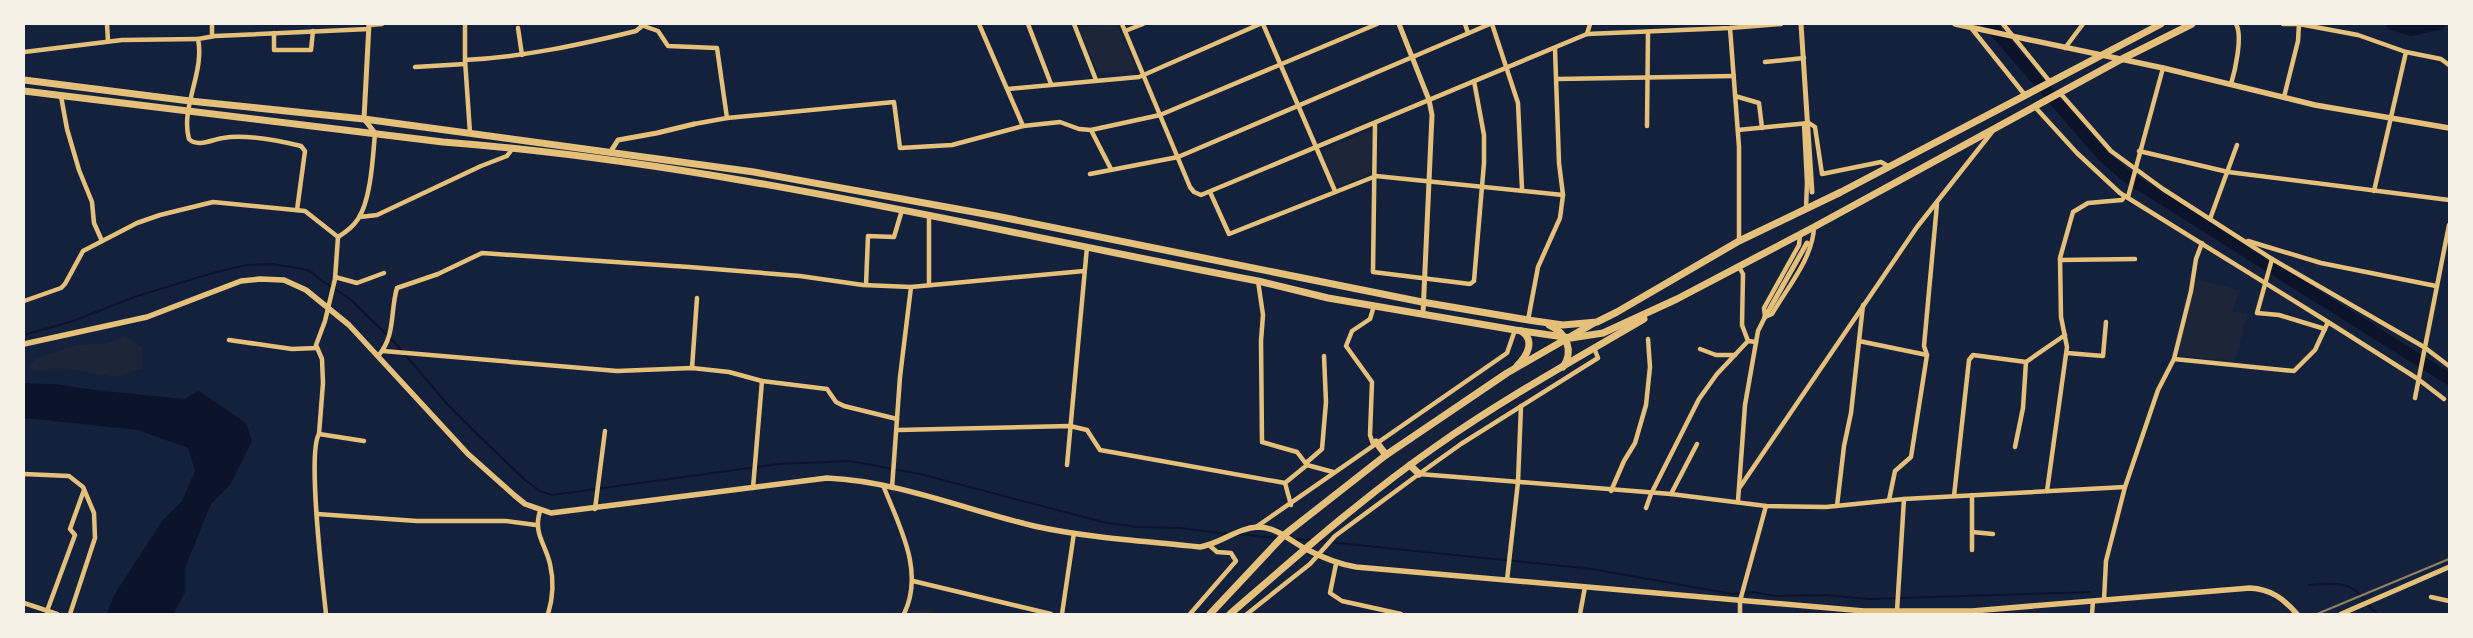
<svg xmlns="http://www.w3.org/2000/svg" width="2473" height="638" viewBox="0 0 2473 638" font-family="Commissioner,sans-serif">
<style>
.green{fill:#1d2539}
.water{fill:#0b132b}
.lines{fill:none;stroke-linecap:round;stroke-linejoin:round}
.stream{stroke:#0b132b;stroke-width:2}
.river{stroke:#0b132b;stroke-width:12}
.minor{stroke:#e5c07b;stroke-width:4.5}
.tertiary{stroke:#e5c07b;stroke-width:5}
.secondary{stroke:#e5c07b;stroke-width:5.5}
.trunk{stroke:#e5c07b;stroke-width:7}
.rail{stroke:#918062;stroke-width:2}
</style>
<rect width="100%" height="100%" fill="#14213d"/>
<g class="green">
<polygon points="1107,24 1117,24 1136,68 1134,71 1098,73 1079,28"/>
<polygon points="1369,131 1372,133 1371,173 1336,187 1322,151"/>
<polygon points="2195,279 2239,290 2233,312 2248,314 2234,361 2181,356 2178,352"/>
<polygon points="125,336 142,347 142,368 116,377 69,369 35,371 28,367 36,359 76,345 104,344"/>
<polygon points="933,608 931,614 882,614 882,613"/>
</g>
<polygon class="water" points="24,383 55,384 95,390 184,399 199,391 246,423 252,441 230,485 211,504 185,568 185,593 173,614 107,614 114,595 162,521 182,501 195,471 188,448 138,430 24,418"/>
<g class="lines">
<g class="stream">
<polyline points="24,335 73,321 137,296 216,272 246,265 272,264 304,269 312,272 319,279 350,299 396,344 448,405 476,433 525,480 540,491 552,495 779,464 850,461 920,474 1103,522 1137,527 1180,528 1228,534"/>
<polyline points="1238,534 1278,538"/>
<polyline points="1293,539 1313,540"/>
<polyline points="1318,541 1592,569 1733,594 1752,592 1776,596 1825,595 1869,599 2090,592"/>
<path d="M2309,585C2323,584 2345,581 2356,591C2365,598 2368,608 2378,614"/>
</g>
<g class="river">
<polyline points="1989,24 2103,156 2126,176 2449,379"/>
<polyline points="2392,24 2411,30 2439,24"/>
</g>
<g class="minor">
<polyline points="107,24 108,41"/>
<polyline points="212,24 212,36"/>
<polyline points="465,24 465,60"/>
<polyline points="1028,24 1051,84"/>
<polyline points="1074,24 1096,80"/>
<polyline points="1122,24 1190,187 1194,192 1201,195 1587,34 1730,28 1781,24"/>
<polyline points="1263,24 1335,191"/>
<polyline points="1465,24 1468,33"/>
<polyline points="1492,24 1518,103 1522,189"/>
<polyline points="1968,24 2025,95"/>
<polyline points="2003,24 2050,82"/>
<polyline points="2283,24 2299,24 2358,35 2406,52 2441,59 2449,65"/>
<polyline points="369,25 382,24"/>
<polyline points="641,25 658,31 668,46 717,48 727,118"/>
<polyline points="518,28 522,55"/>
<polyline points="1730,28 1739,147 1739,241"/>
<polyline points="1125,31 1143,24"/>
<polyline points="274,33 274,50 311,50 313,31"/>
<polyline points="1587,34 1590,24"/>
<polyline points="2065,48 2083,24"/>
<polyline points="24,52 122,40 198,39"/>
<polyline points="1765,62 1804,58"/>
<polyline points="415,67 465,64"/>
<polyline points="1557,79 1734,76"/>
<path d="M2231,84C2235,71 2243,36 2236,24"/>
<polyline points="1008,89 1139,77 1260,24"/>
<polyline points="2060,93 2111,151 2163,189 2272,259 2424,347 2449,366"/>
<polyline points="61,96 67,129 79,170 92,202 94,223 102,241"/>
<polyline points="1735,96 1759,103 1762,128"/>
<polyline points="2284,97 2298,41 2299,24"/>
<polyline points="2035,107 2077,153 2120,193 2328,322"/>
<polyline points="1375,123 1373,272 1470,284 1474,281 1484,163 1484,135 1474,81"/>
<polyline points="694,124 727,118 894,102 900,148 952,145 1023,126 979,24"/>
<polyline points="1804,124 1807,182 1806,209"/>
<polyline points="1023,126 1060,122 1079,129 1091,130 1160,115 1377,24"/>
<polyline points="1647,126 1648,32"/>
<polyline points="1091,130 1111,169"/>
<polyline points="1738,130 1809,123 1815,127 1822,174 1881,162 1888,166"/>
<path d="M470,133L465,60C523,57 579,45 636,31L642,26"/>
<polyline points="2139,151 2228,172 2449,200"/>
<polyline points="1090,174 1178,157 1490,24"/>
<polyline points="2374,191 2406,52"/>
<polyline points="1210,192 1229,234 1376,176 1563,195"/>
<polyline points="2128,197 2163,68"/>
<path d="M297,210L305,151L301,146C280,141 244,134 223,138C213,139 198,148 189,139C180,108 205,72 198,39L215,36L369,29"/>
<polyline points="360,217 377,215 481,166 507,156 513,148"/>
<polyline points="2210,219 2237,145"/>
<path d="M338,237C346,232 353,227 358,219C371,200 373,156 375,133"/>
<polyline points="2248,241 2321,263 2436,286"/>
<polyline points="2272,259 2257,313 2279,315 2325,329"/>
<polyline points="2060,260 2135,259"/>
<polyline points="1739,267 1743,274 1742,325 1748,341"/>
<polyline points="335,277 357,283 384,273"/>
<polyline points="1258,281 1263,315 1261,341 1262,442 1297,452 1307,465 1333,472"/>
<polyline points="866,285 868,236 894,237 902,210"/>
<polyline points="929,285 929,216"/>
<polyline points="24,301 61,288 65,284 83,251 137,223 160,215 213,202 305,211 338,237"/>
<path d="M1765,317L1772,314C1787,288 1813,258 1814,227"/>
<polyline points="1528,320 1538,267 1560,218 1563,195 1559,163 1555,49"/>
<polyline points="229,340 292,349 317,348"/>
<polyline points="1859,341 1927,355"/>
<polyline points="1700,349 1716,355 1735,355"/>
<polyline points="383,351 617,371 692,368 729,372 762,381 827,389 836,402 844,406 897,419"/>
<polyline points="2067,353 2103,356 2106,322"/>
<path d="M378,356C396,336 390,311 397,288L438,274L482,253L689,267L800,276L863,285L911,287L1084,271"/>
<polyline points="2174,359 2294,371 2315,350 2328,322 2418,379 2444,399"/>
<polyline points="692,368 697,298"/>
<polyline points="2415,398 2449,225"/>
<polyline points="898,430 1070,426 1087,430 1100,450 1285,483 1307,465"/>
<polyline points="319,434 364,441"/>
<polyline points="1373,444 1370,435 1372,382 1346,346 1352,331 1370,319 1374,306"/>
<polyline points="2015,447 2023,408 2026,362"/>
<polyline points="1306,463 1322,449 1326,402 1324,356"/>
<polyline points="1067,465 1087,247"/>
<polyline points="24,474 69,476 83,487 94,513 95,538 70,614"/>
<polyline points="1419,474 1671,494 1766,506 1826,507 1904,499 2125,487"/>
<polyline points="1285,483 1291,505"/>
<path d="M883,485C899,526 925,571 904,614"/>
<polyline points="1740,487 1917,227 1992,132"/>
<polyline points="753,488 762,381"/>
<polyline points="892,488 900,377 911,287"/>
<polyline points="1611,491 1624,461 1635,443 1646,405 1650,367 1648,339"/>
<polyline points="2047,491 2067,347 2061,317 2060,258 2073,212 2088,203 2122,200 2125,196"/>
<polyline points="1671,494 1697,444"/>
<polyline points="1954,496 1969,360 1973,355 2026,362 2065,335"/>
<polyline points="1889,500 1895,471 1911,457 1927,355 1924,346 1937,204"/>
<polyline points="1738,501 1745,405 1758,331 1765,317 1764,308 1799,245 1800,235"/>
<polyline points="1837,506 1844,446 1851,413 1863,305"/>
<polyline points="1646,508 1651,494 1699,399 1717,374 1748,341 1756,342"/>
<polyline points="595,509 605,431"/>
<path d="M540,511C533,533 545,543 550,564C554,581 553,598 548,614"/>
<polyline points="317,514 417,521 506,521 536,525"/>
<polyline points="1256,527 1507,353 1515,330"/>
<polyline points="1972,532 1993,534"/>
<polyline points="1972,550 1972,495"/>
<polyline points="1336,564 1330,593 1342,601 1401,614"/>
<polyline points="1507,580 1518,482 1521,406"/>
<polyline points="913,581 1051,614"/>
<polyline points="2431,597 2449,601"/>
<polyline points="2104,600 2106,561 2125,487 2158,390 2174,359 2191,291 2196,259 2202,243"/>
<polyline points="24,603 57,614"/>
<polyline points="47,611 75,535 70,529 84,490"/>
<polyline points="1897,611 1904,499"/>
<path d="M326,614C323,585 307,453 319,434L323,383L322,359L316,345L325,321L335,279L338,237"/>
<polyline points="1062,614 1074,533"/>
<polyline points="1190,614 1236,561 1231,553 1217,552 1209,545"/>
<polyline points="1247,614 1310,564 1335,536 1419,474 1461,444 1598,358 1594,348"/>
<polyline points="1580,614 1585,587"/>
<polyline points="1740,614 1740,601 1766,506"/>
<polyline points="2092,614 2093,601"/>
</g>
<g class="tertiary">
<polyline points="369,24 364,119 375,133"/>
<polyline points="1399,24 1429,100 1432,115 1423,314"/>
<polyline points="1801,24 1812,192"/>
<polyline points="611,151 618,140 657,133 694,124"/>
<polyline points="1765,317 1807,243"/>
<polyline points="2341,614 2449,567"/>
</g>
<g class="secondary">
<polyline points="1955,24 2163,68 2315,105 2449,128"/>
<path d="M24,344L147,317L241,281L260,279L284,280L306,290L349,325L468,454L514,495L525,504L551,513L827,478C897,481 966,510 1034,526C1088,538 1145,541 1200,547C1220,544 1237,528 1258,527C1277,527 1290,541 1306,549C1323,558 1338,564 1356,567L1864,611H1972L2250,588C2271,589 2284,599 2297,614"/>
</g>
<g class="trunk">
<polyline points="24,80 190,101 364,119 754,172 996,216 1422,302 1528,320 1563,325 1597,322 1617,312 1739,241 1841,192 2161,24"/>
<path d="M24,91L443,142C718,163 987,230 1258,281L1328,298L1515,330L1571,338L1603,333L1677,299L1814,227L2120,60L2192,24"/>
<path d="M1549,325C1567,333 1574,351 1563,367"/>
<path d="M1517,366C1527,356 1536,340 1521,331"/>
<polyline points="1376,442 1386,455"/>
<polyline points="1410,465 1419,474"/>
<polyline points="1210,614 1284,535 1386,455 1507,373 1594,323"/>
<path d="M1230,614C1297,556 1362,498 1435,447C1502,400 1574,360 1644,319"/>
</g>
<polyline class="rail" points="2317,614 2449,559"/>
</g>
<rect width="2473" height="638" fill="none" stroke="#f6f1e7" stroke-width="50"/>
</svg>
